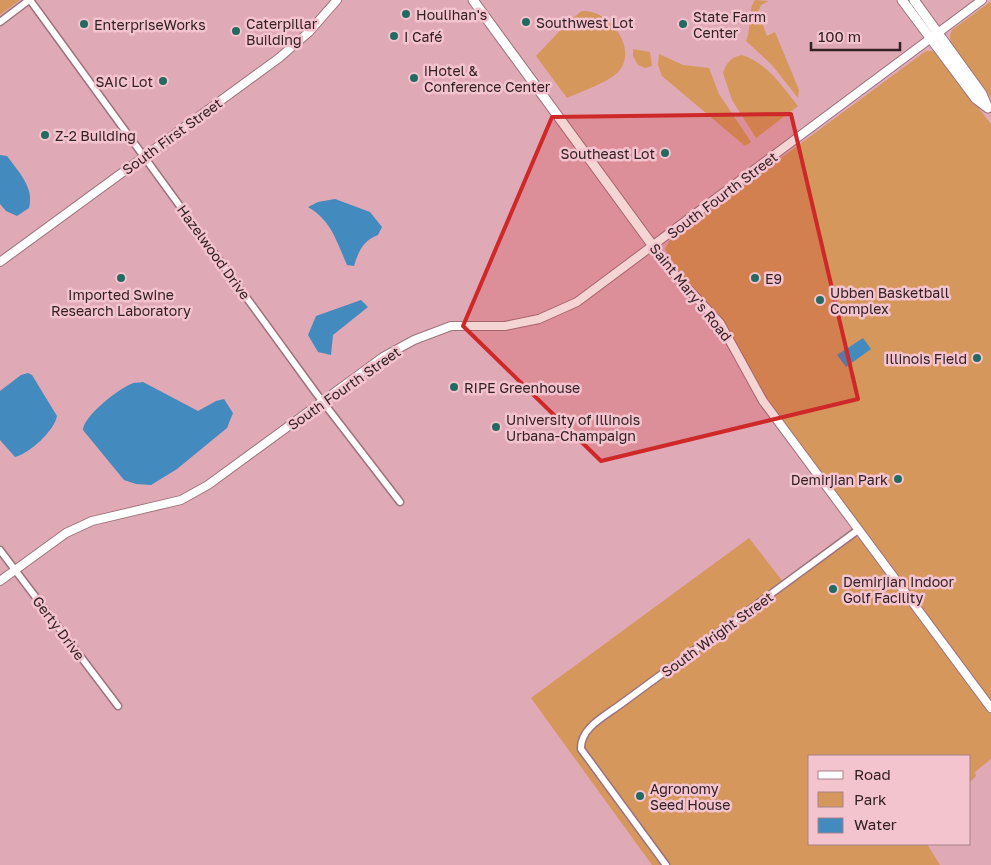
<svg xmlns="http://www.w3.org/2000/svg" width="991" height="865" viewBox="0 0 991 865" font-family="'Golos Text',sans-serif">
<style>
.built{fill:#e0a9b6;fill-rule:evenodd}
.green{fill:#d5975c}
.water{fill:#438abf}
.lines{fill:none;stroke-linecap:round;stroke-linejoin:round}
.minor-casing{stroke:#9d727c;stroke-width:9}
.tertiary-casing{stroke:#9d727c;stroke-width:10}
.secondary-casing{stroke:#9d727c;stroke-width:11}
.minor{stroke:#fff;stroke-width:6}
.tertiary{stroke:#fff;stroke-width:8}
.secondary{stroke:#fff;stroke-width:9}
.marked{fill:#ce2828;fill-opacity:0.2;stroke:#ce2828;stroke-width:4;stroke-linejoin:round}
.poi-dot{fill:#236b61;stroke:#f3c3ce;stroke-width:2}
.labels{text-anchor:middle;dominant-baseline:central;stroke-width:5;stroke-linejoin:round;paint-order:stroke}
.poi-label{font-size:14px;fill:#322125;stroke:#f3c3ce;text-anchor:start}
.street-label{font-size:14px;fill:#322125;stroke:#f3c3ce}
</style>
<rect width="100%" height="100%" fill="#e6b7c1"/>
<path class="built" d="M0,0H991L952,30L951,43L991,98V865H0ZM810,756H970V844H810Z"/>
<g class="green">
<polygon points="0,0 20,0 0,15"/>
<path d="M755,0L769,1L761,5L758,12L767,36L775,32L799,90L798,98L772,65L746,41C752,29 747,11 755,0Z"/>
<polygon points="991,1 991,98 951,43 950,36 952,30"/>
<path d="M582,11C608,9 639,48 619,71C610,82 580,92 567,98L536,56L570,20Z"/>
<polygon points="633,49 650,52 652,66 645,68 638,65 633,56"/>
<polygon points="926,51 933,51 936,54 991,124 991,704 762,394 724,323 684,280 665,249 670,240"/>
<polygon points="659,54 683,65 709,68 719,94 751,142 745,146 662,76 658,65"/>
<path d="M742,55C767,63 782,86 798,106L756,138L732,100L723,73C727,62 731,57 742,55Z"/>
<polygon points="854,536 860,539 991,714 991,759 975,772 976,776 970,782 970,756 810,756 810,844 927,844 940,865 652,865 531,698 749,538 787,587"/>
</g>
<g class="water">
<path d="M0,155L7,156C18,171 35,188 29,208L17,216L6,211L0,204Z"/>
<path d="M335,199L370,212L382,227L378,235C363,241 359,250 354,266L347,265C337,242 331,220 308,207L318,202Z"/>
<polygon points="361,300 368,307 333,335 331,355 318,352 308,335 316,316"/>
<polygon points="863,338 871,349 846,367 837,355"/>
<path d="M28,373L32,375L57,416C54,431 30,453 15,457L0,440V391L21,375Z"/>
<path d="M143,382L198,411L216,401L224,399L233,413L227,428L177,469L151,485L136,484L124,480L83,430C83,417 118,389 131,384C134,382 139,383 143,382Z"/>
</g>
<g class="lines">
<g class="minor-casing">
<g id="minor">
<polyline points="30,0 316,393 400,502"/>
<polyline points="0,22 29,0"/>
<polyline points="0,550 118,706"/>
<path d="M666,865L581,749C580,728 605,716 621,704L858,530"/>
</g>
</g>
<g class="tertiary-casing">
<g id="tertiary">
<polyline points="653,246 677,277 720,323 763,401 991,708"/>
<polyline points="0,262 279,58 309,32 337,0"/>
<polyline points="0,581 66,533 92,521 181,500 208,485 383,357 414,340 451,326 505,326 539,319 577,302 982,0"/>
</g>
</g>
<g class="secondary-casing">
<g id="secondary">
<polyline points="473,0 653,246"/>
<polyline points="902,0 976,99 988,108"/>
<polyline points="914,0 982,94 987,106"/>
</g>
</g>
<use href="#minor" class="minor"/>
<use href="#tertiary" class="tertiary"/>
<use href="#secondary" class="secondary"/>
</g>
<path class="marked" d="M791,114L858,399L601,461L463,326L552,117Z"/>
<g class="poi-dot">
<circle cx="406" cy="14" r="5"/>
<circle cx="526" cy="22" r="5"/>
<circle cx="84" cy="24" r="5"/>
<circle cx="683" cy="24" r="5"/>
<circle cx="236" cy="31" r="5"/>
<circle cx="394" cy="36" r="5"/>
<circle cx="414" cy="78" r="5"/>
<circle cx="163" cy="81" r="5"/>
<circle cx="45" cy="135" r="5"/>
<circle cx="665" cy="153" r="5"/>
<circle cx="121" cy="278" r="5"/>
<circle cx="755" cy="278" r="5"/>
<circle cx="820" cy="300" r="5"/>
<circle cx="977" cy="358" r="5"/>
<circle cx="454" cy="387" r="5"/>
<circle cx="496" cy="427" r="5"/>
<circle cx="898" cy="479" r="5"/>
<circle cx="833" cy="589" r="5"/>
<circle cx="640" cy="796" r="5"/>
</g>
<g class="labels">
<g class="poi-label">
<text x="416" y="14">Houlihan's</text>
<text x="693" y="16">State Farm<tspan x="693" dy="16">Center</tspan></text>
<text x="536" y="22">Southwest Lot</text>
<text x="246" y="23">Caterpillar<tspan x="246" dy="16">Building</tspan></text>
<text x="94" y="24">EnterpriseWorks</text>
<text x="404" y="36">I Café</text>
<text x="424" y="70">iHotel &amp;<tspan x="424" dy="16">Conference Center</tspan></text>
<text x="153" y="81" text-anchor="end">SAIC Lot</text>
<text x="55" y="135">Z-2 Building</text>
<text x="655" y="153" text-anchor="end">Southeast Lot</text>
<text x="765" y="278">E9</text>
<text x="830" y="292">Ubben Basketball<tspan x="830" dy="16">Complex</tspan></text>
<text x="121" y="294" text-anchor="middle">Imported Swine<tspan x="121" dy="16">Research Laboratory</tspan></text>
<text x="967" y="358" text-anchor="end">Illinois Field</text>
<text x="464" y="387">RIPE Greenhouse</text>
<text x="506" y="419">University of Illinois<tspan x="506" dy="16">Urbana-Champaign</tspan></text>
<text x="888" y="479" text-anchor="end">Demirjian Park</text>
<text x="843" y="581">Demirjian Indoor<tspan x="843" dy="16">Golf Facility</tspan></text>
<text x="650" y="788">Agronomy<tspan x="650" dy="16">Seed House</tspan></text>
</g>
<g class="street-label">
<text transform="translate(172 136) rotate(-36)">South First Street</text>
<text transform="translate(722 195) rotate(-37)">South Fourth Street</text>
<text transform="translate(214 252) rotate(54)">Hazelwood Drive</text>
<text transform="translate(691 292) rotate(51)">Saint Mary's Road</text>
<text transform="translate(344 388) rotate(-35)">South Fourth Street</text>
<text transform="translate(59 628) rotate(53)">Gerty Drive</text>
<text transform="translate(717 634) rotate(-36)">South Wright Street</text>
</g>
</g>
<rect x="808" y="755" width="162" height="90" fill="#f3c3ce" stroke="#a6828a"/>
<rect x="818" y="771" width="25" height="8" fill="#ffffff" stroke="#a6828a"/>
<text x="854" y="780" font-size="15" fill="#322125">Road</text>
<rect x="818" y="792" width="25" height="15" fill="#d5975c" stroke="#a6828a"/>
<text x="854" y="805" font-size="15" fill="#322125">Park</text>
<rect x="818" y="818" width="25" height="15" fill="#438abf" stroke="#a6828a"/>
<text x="854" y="830" font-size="15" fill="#322125">Water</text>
<path d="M811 42v8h89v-8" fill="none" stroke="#322125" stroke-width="2.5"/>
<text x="818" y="42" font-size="15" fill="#322125" stroke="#f3c3ce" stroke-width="4" paint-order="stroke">100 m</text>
</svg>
